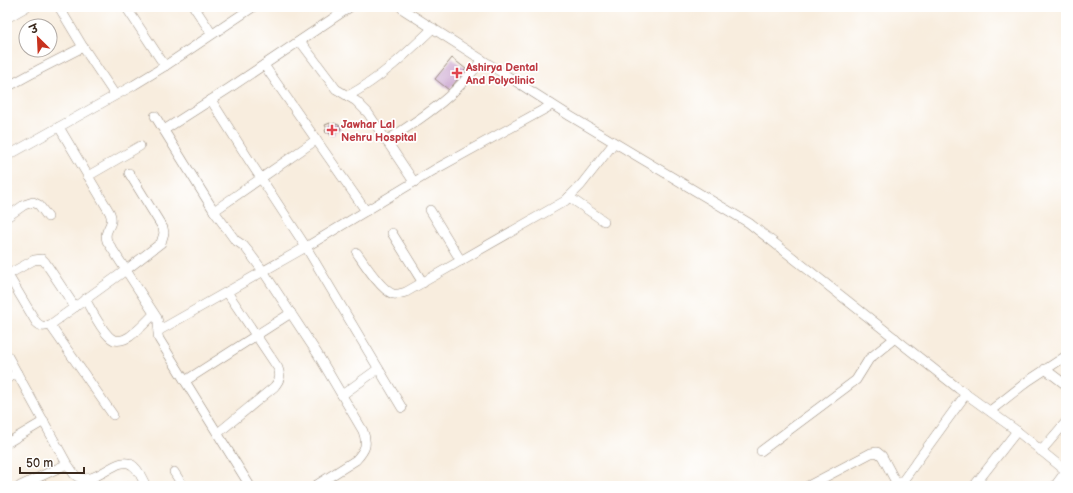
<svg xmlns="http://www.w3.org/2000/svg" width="1073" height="493" viewBox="0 0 1073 493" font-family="'Balsamiq Sans','Playpen Sans Deva',sans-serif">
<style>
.building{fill:#c298c7}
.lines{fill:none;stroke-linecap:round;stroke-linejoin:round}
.minor-casing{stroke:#9a8c7e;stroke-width:10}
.minor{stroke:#fff;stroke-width:9}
.health-dot{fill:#e0444e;stroke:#fff;stroke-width:1.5}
.labels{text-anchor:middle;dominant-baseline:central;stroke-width:3.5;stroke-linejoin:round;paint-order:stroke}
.health-label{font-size:11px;font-weight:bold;fill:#be3a42;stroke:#fff;text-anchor:start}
</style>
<rect width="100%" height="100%" fill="#fff"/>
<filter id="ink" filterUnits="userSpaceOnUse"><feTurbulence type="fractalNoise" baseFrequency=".025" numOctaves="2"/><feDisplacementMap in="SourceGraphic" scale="8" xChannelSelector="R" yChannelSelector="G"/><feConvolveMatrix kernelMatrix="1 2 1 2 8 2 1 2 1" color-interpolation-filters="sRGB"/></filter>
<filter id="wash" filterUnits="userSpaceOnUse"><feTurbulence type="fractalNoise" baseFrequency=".012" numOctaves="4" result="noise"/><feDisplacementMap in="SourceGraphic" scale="16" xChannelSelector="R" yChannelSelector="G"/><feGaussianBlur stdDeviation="0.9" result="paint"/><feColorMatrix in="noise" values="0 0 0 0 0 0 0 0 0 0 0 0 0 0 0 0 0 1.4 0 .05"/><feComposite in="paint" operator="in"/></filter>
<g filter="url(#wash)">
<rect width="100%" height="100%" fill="#f8edde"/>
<g id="blocks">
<g class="building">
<polygon points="452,58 466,69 449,90 435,79"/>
<polygon points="330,123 331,125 335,123 335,125 337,124 338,125 339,125 341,129 336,131 336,130 334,130 335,134 331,136 329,132 326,133 325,130 327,129 325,125"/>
</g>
</g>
</g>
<g filter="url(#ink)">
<use href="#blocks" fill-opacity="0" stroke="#9a8c7e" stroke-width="1"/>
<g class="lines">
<g class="minor-casing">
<g id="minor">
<polyline points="59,7 83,47 115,95"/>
<polyline points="126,7 165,66"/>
<polyline points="194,7 212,34"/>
<polyline points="401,7 404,10 570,116 749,223 959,389 1017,431 1066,471"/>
<polyline points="7,18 26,7"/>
<polyline points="300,41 336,89 356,101 368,113 414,182"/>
<polyline points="264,65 366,211"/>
<polyline points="7,87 40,69 83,47"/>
<path d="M348,96C382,77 405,55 433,28"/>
<polyline points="211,100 249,160 306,247 402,408"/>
<path d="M155,116L214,211L235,240L244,246L248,251L263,271L317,353L363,431C368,445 365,450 356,460L315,486"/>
<path d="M59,127L110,213C115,227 103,228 107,241L157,318C160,326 156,331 159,339L250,486"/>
<polyline points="164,130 228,89 350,7"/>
<path d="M386,141C408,127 430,113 449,96C461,85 472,73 482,60"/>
<polyline points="7,156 134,85 165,66 253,7"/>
<polyline points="88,176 140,146"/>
<polyline points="569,197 604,221"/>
<polyline points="430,210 461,261"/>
<polyline points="214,211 316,140"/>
<polyline points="7,217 24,205 33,202 39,205 48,217"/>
<polyline points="392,233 423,283"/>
<path d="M357,253C364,263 381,290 393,294C397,295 402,293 406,292L565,201L581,185L614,143"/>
<polyline points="7,275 34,260 42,259 45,262 75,307"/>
<path d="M8,275L36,322C41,327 44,327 50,325L126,270L161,243L164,233L163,228L129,173"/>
<path d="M85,299C91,309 104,336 114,340C121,342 129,338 134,333C141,328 148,320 154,314"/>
<polyline points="50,325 113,415"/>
<polyline points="158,331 306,247 434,170 552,105"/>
<path d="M7,355L67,464C70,467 72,471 74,474C92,492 117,453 132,465C139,469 142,479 146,486"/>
<polyline points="1045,369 1066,385"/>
<polyline points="7,379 17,373"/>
<polyline points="185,381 291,313"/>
<polyline points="342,395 378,369"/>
<polyline points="990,411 1028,381 1066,356"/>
<path d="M218,433L274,387C280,380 281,376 278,368L227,292"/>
<polyline points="7,443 44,421"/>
<polyline points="761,451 856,380 869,359 895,338"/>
<polyline points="1041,451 1066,422"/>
<polyline points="174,472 183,486"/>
<polyline points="20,486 67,464"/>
<polyline points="808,486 871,453 877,452 882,456 898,486"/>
<polyline points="899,486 966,394"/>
<polyline points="974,486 1017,431"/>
<polyline points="1055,486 1066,471"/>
</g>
</g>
<use href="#minor" class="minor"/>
</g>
</g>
<g class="health-dot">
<path d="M455 67h4v4h4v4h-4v4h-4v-4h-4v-4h4z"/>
<path d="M330 124h4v4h4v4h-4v4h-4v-4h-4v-4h4z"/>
</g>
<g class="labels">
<g class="health-label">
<text x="466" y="67">Ashirya Dental<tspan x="466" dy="13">And Polyclinic</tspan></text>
<text x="341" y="124">Jawhar Lal<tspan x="341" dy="13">Nehru Hospital</tspan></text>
</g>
</g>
<rect width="1073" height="493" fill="none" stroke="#fff" stroke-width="24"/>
<g transform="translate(38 38) rotate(336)"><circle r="19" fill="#ffffff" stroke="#b1aaa5"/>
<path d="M0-3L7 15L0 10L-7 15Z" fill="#c8321e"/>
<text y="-6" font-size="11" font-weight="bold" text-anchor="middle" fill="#3b2a1e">उ</text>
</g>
<path d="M20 467v6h64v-6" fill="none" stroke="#3b2a1e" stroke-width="2"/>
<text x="26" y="467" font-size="12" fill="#3b2a1e" stroke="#ffffff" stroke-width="3" paint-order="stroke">50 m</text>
</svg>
